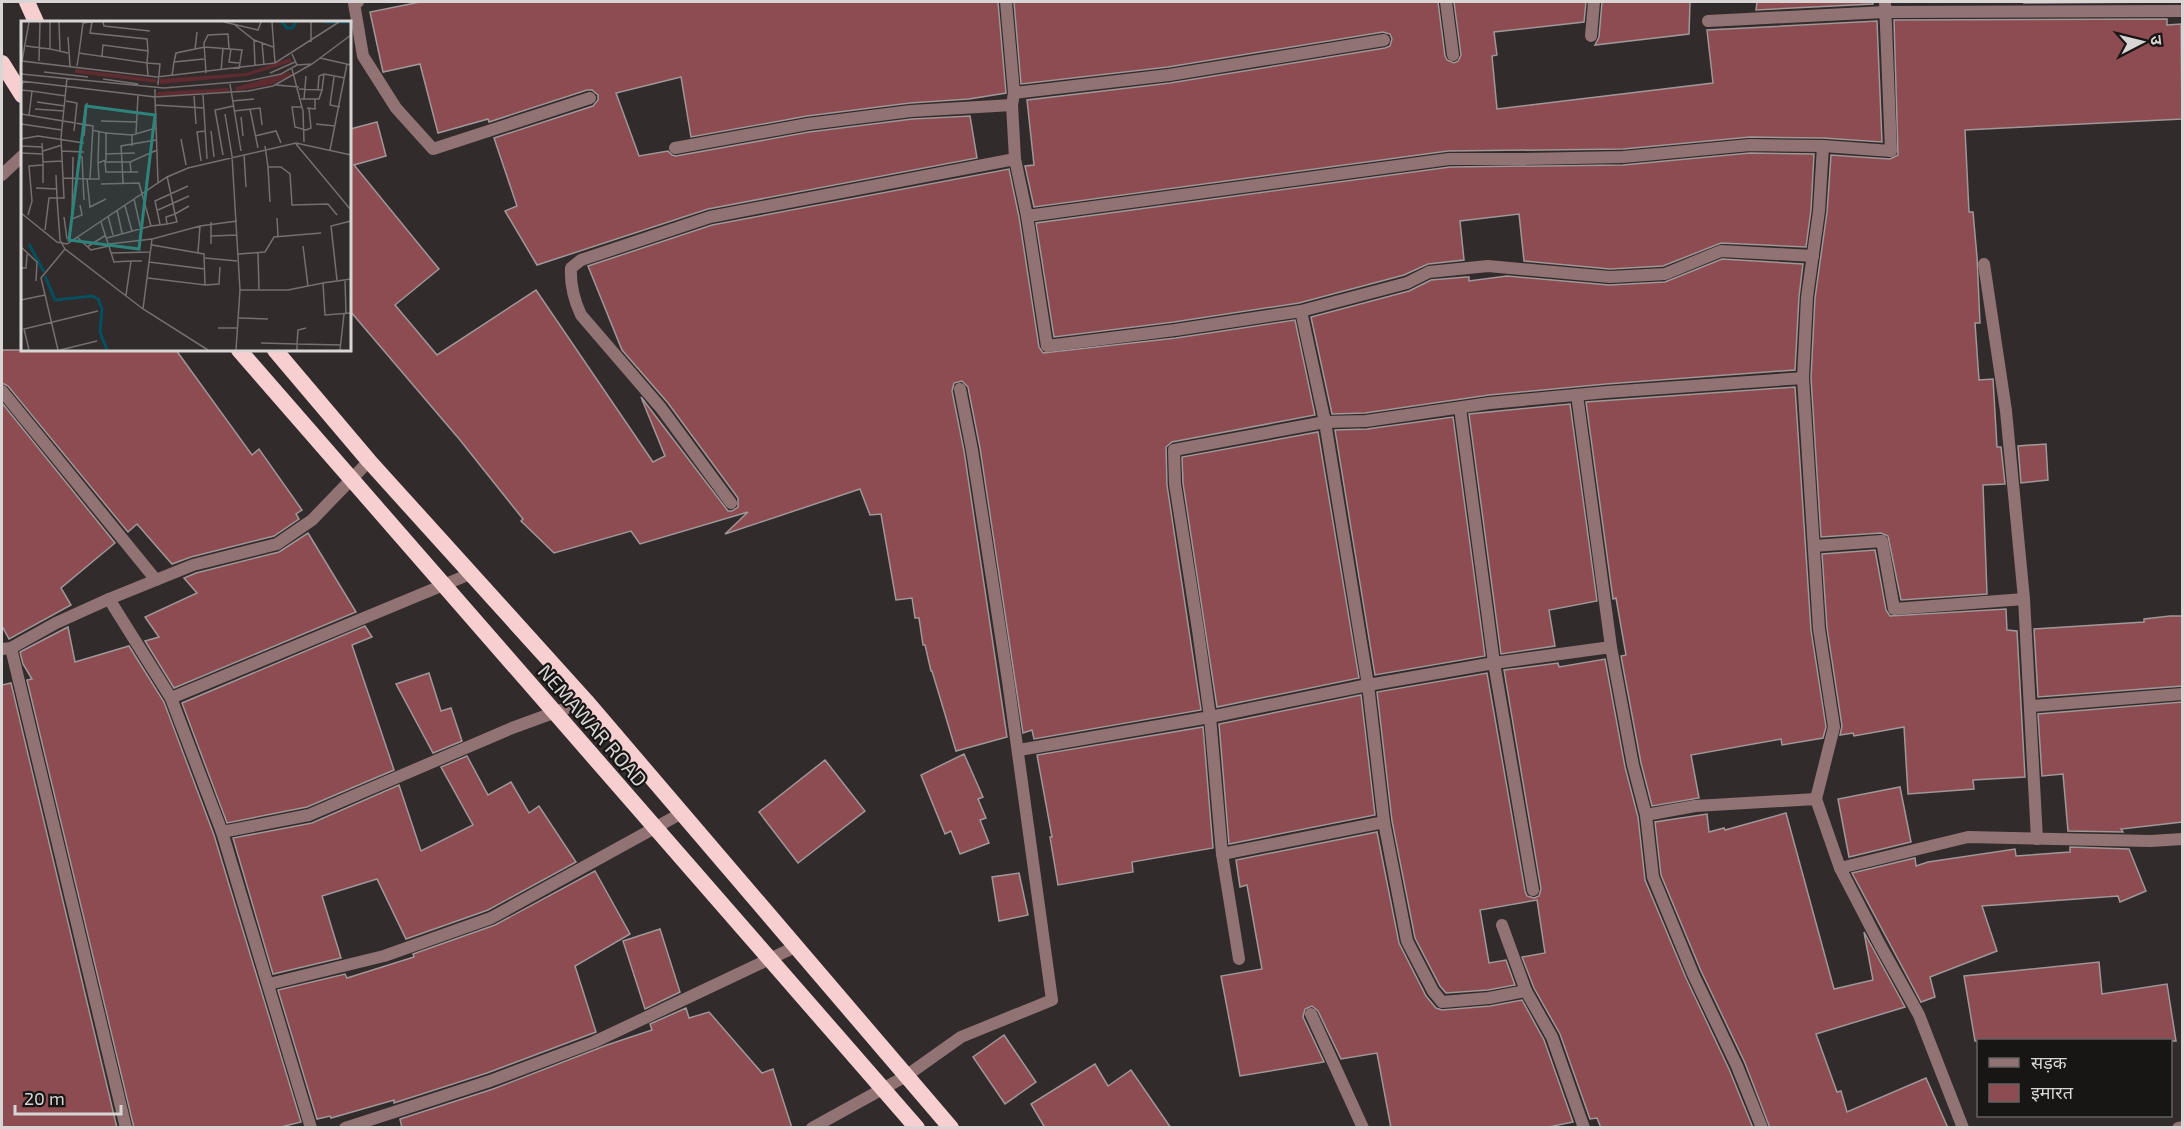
<svg xmlns="http://www.w3.org/2000/svg" width="2184" height="1129" viewBox="0 0 2184 1129" font-family="'Exo 2','Noto Sans Devanagari',sans-serif">
<style>
.building{fill:#8d4c51;stroke:#a09798;stroke-width:1.5}
.lines{fill:none;stroke-linecap:round;stroke-linejoin:round}
.minor{stroke:#927374;stroke-width:12}
.trunk{stroke:#f7cfd0;stroke-width:16}
.labels{text-anchor:middle;dominant-baseline:central;stroke-width:4.5;stroke-linejoin:round;paint-order:stroke}
.street-label{font-size:20px;fill:#d9d5d5;stroke:#181515}
.inset-river{fill:none;stroke:#035061;stroke-width:3}
.inset-road{fill:none;stroke:#756f6f;stroke-width:1.5}
.view{fill:#2d847d;fill-opacity:0.15;stroke:#2d847d;stroke-width:3}
.inset-edge{fill:none;stroke:#d9d5d5;stroke-width:3}
</style>
<rect width="100%" height="100%" fill="#322b2b"/>
<g class="building">
<polygon points="420,2 998,2 1006,93 969,99 910,103 807,116 691,137 681,77 616,93 639,156 668,151 672,155 676,156 809,132 912,119 970,116 977,158 708,209 537,265 505,211 517,206 494,138 593,106 598,100 598,95 592,90 587,90 489,122 488,119 438,133 420,64 383,72 370,12"/>
<polygon points="1014,2 1438,2 1445,56 1447,60 1454,63 1458,61 1461,55 1454,2 1586,2 1584,22 1494,32 1497,55 1492,56 1497,109 1713,83 1707,30 1877,21 1882,142 1823,138 1750,137 1623,149 1448,151 1034,207 1025,166 1034,165 1027,100 1170,83 1385,48 1390,46 1392,39 1390,34 1383,32 1168,67 1021,84"/>
<polygon points="1602,2 1690,2 1689,34 1595,45 1599,37"/>
<polygon points="1757,2 1873,2 1873,4 1756,10"/>
<polygon points="2024,2 2168,2 2024,3"/>
<polygon points="2167,19 2167,25 2181,24 2182,119 1965,130 1969,212 1973,212 1977,257 1980,323 1975,323 1979,380 1993,379 1997,447 2001,447 2005,484 1983,485 1987,594 1901,600 1888,536 1881,533 1821,537 1811,378 1815,298 1827,212 1831,155 1890,159 1898,155 1894,20"/>
<polygon points="377,122 386,156 354,165 439,269 395,305 437,355 536,290 653,462 665,456 641,397 728,511 732,511 738,507 738,498 668,403 622,350 588,266 712,225 1009,169 1019,217 1039,347 1043,353 1176,338 1295,320 1315,415 1172,442 1166,447 1167,485 1201,710 1034,739 1032,730 1023,733 980,448 968,387 962,381 954,383 952,391 964,451 1007,737 956,751 932,671 931,671 925,645 923,645 919,618 915,618 912,598 896,600 881,514 870,515 860,489 725,534 748,512 640,544 631,531 554,553 521,521 523,519 460,440 350,311 350,129"/>
<polygon points="1750,153 1814,154 1811,210 1806,247 1721,243 1663,266 1610,269 1524,261 1519,214 1460,221 1464,260 1428,264 1404,275 1299,303 1174,322 1054,337 1036,223 1450,167 1623,165"/>
<polygon points="1722,259 1803,264 1799,297 1795,370 1606,384 1489,395 1365,413 1332,414 1311,317 1409,291 1431,280 1466,277 1469,277 1469,281 1507,276 1609,285 1665,282"/>
<polygon points="2,350 176,350 252,455 259,449 302,510 296,514 299,519 274,536 191,557 172,564 137,524 128,532 8,386 2,383"/>
<polygon points="1795,387 1811,630 1826,727 1823,738 1782,745 1781,739 1691,755 1699,798 1652,806 1641,763 1621,656 1626,655 1616,598 1613,599 1586,402"/>
<polygon points="2,403 115,543 61,588 71,605 9,639 2,626"/>
<polygon points="1570,404 1597,601 1549,610 1555,646 1501,654 1469,414"/>
<polygon points="1453,417 1485,656 1375,675 1335,430 1367,429"/>
<polygon points="1318,432 1359,678 1217,707 1183,483 1182,457"/>
<polygon points="2046,444 2048,480 2021,483 2018,446"/>
<polygon points="308,533 356,612 174,688 145,641 159,637 145,617 197,593 184,578 196,573 279,552"/>
<polygon points="1875,550 1886,610 1890,616 2006,609 2007,630 2017,631 2025,777 1973,780 1974,789 1908,794 1904,727 1854,736 1853,733 1840,735 1842,726 1827,628 1822,554"/>
<polygon points="2170,616 2182,616 2182,686 2038,697 2034,629 2144,622 2144,619"/>
<polygon points="365,626 372,637 352,645 394,770 307,807 227,823 182,703"/>
<polygon points="68,627 75,662 129,646 164,702 214,835 301,1122 277,1128 134,1128 27,680 32,679 23,664 20,652"/>
<polygon points="1605,659 1625,767 1638,817 1645,880 1686,978 1729,1069 1753,1128 1601,1128 1597,1118 1590,1119 1560,1034 1534,988 1522,957 1545,953 1537,900 1480,910 1489,963 1506,960 1515,985 1488,990 1446,993 1440,986 1415,938 1392,821 1377,692 1487,673 1525,891 1527,896 1534,898 1539,896 1541,889 1504,670 1558,663 1559,667"/>
<polygon points="429,673 441,711 451,708 462,741 433,753 396,684"/>
<polygon points="11,683 117,1128 2,1128 2,685"/>
<polygon points="1361,695 1375,815 1229,844 1219,724"/>
<polygon points="2182,702 2182,822 2121,829 2123,832 2068,831 2063,774 2042,776 2038,714"/>
<polygon points="1203,727 1213,848 1132,862 1133,872 1058,885 1050,837 1052,837 1037,755"/>
<polygon points="964,754 983,797 978,799 986,818 980,820 989,843 960,854 951,831 945,834 921,775"/>
<polygon points="467,756 488,795 511,782 529,813 539,806 576,862 488,910 406,939 377,879 322,896 341,958 273,974 233,838 312,823 399,785 421,851 473,825 441,767"/>
<polygon points="825,760 865,811 798,863 759,812"/>
<polygon points="1900,787 1911,842 1849,857 1838,799"/>
<polygon points="1786,813 1834,989 1873,980 1864,932 1905,1007 1816,1034 1837,1092 1841,1091 1847,1112 1926,1078 1948,1128 1770,1128 1745,1063 1701,971 1661,875 1655,822 1707,814 1709,832 1724,828 1725,830"/>
<polygon points="1377,832 1399,943 1426,996 1436,1008 1442,1010 1490,1006 1522,1000 1544,1040 1573,1122 1544,1128 1391,1128 1377,1053 1341,1059 1318,1011 1312,1006 1305,1009 1303,1017 1324,1062 1240,1076 1221,976 1262,969 1247,885 1240,887 1236,860"/>
<polygon points="2070,847 2129,849 2146,891 2120,902 2118,896 1982,906 1997,951 1930,977 1935,997 1921,1002 1852,873 1915,858 1916,866 1928,862 2015,849 2016,856 2070,852"/>
<polygon points="595,871 630,934 575,966 596,1032 487,1073 394,1103 394,1100 331,1118 330,1116 317,1119 278,990 345,974 347,978 414,957 413,954 495,925"/>
<polygon points="1019,873 1028,915 999,921 992,877"/>
<polygon points="660,929 680,992 645,1009 623,941"/>
<polygon points="2099,962 2102,994 2167,984 2176,1041 1975,1041 1964,976"/>
<polygon points="686,1008 689,1018 709,1012 762,1073 773,1069 792,1128 402,1128 400,1119 493,1089 607,1045 652,1030 650,1024"/>
<polygon points="1004,1035 1036,1082 1005,1104 973,1057"/>
<polygon points="1095,1064 1108,1086 1131,1070 1171,1128 1045,1128 1031,1104"/>
</g>
<g class="lines">
<g class="minor">
<polyline points="358,2 354,3 363,56 396,108 433,149 590,98"/>
<polyline points="1446,2 1453,55"/>
<polyline points="1708,21 1885,12 2182,11"/>
<polyline points="1591,36 1594,2"/>
<polyline points="1014,93 1169,75 1384,40"/>
<polyline points="675,148 808,124 911,111 1012,105"/>
<polyline points="1015,159 1027,216 1449,159 1522,159 1623,157 1750,145 1823,146 1891,151 1885,2"/>
<polyline points="2,175 22,156"/>
<polyline points="1027,216 1047,346 1175,330 1301,311 1325,422 1366,421 1490,403 1607,392 1803,378 1807,297 1819,211 1823,146"/>
<polyline points="1984,264 2006,411 2024,599 2037,839"/>
<polyline points="1301,311 1407,283 1429,272 1488,266 1610,277 1665,274 1721,251 1813,256"/>
<polyline points="1803,378 1819,629 1834,727 1816,799"/>
<polyline points="2,391 156,580"/>
<polyline points="1577,395 1611,647"/>
<polyline points="1460,408 1494,663 1533,890"/>
<path d="M731,503L661,408L581,315C574,300 570,286 571,268L581,260L710,217L1015,159L1012,105L1014,93L1006,2"/>
<polyline points="1814,546 1882,541 1894,609 2024,599"/>
<polyline points="109,599 171,698 222,832 311,1128"/>
<polyline points="11,648 126,1128"/>
<polyline points="2,649 11,648 56,623 109,599 193,565 277,544 312,520 369,461"/>
<polyline points="171,698 470,574"/>
<polyline points="2032,706 2182,694"/>
<polyline points="1019,750 1210,717 1368,685 1384,822"/>
<polyline points="1646,815 1695,806 1816,799 1840,868 1880,945 1919,1015 1963,1128"/>
<polyline points="222,832 309,815 512,728 586,701"/>
<polyline points="1222,854 1384,822 1407,941 1433,991 1442,1002 1489,998 1526,991 1552,1037 1584,1128"/>
<polyline points="1840,868 1968,837 2151,841 2182,839"/>
<polyline points="1502,925 1526,991"/>
<polyline points="1239,959 1222,854 1210,717 1198,630 1175,484 1174,450 1325,422 1368,685 1494,663 1611,647 1633,765 1646,815 1653,877 1693,974 1737,1066 1762,1128"/>
<polyline points="269,984 384,956 491,918 680,814"/>
<polyline points="1311,1014 1363,1128"/>
<polyline points="345,1128 490,1081 594,1042 795,947"/>
<polyline points="812,1128 906,1076 961,1037 1052,1000 1008,681 972,450 960,389"/>
<polyline points="2178,1128 2182,1127"/>
</g>
<g class="trunk">
<polyline points="27,2 36,22"/>
<polyline points="2,63 22,95"/>
<polyline points="239,350 917,1128"/>
<polyline points="275,350 369,461 586,701 951,1128"/>
</g>
</g>
<g class="labels">
<g class="street-label">
<text transform="translate(593 725) rotate(49)">NEMAWAR ROAD</text>
</g>
</g>
<g transform="translate(21 21)">
<rect width="330" height="330" fill="#322b2b"/>
<path d="M269,37L271,41L226,55L139,63V58L226,52ZM54,48L135,58L137,62L54,52ZM268,51L271,54L249,64L214,70L215,66ZM208,67L207,71L135,75L137,71Z" fill="#5d2b30"/>
<path class="inset-river" d="M261,1L266,7H271L275,1M303,1H330M8,223L23,251M24,255L34,279L71,275L77,278L81,288L79,311L86,329"/>
<path class="inset-road" d="M8,1L1,40L136,56L254,42L318,1M29,1V28L47,32M38,1L39,30M71,1L69,12L126,18L127,30M82,1L83,5L129,10M203,1L237,9L240,1M251,1L254,42M214,4L233,19L252,26M47,16L49,45M233,19L234,45M290,21V1M241,22L243,44M5,25L29,28M210,28L208,41L218,42M174,29L176,11M58,32L62,2L70,1M271,33L276,44L291,43L330,14M299,37L330,44M18,40L19,1M153,41L155,32L184,26L221,29L218,48M56,45L58,32L126,42L127,30L82,24L81,35M271,48L282,90L283,121M200,50L202,27M23,51L67,56M185,52L183,22L187,14L207,13L208,28M249,52L274,41M0,53L143,67L227,60L260,53L276,44M303,53L324,57M127,55L126,42L139,43L137,64M151,55L153,41L183,38M313,56L309,84L319,86M82,58L117,63M0,60L134,76L137,161M2,60L0,69L11,70M209,63L220,130M255,64L278,66M134,68V76L227,70L252,65L291,43M278,68L301,69L303,53M297,68L298,55L303,53M182,74L186,138M173,75L175,103M280,78H298L301,69M283,78L285,55M45,80L56,82L53,110M211,80L233,78M16,81L44,85M134,84L183,87M281,86H271L274,106L285,109L290,107L288,88M286,87L294,88V78M14,88L43,90M229,88L237,127M213,90L239,87L241,104M0,93L72,105L69,158H66M204,93L211,135L219,269M8,94L11,70L45,75M220,96L222,115M80,100L115,101M0,103L41,109M295,103L314,105M190,110L193,136M85,112L111,114M115,113L117,74M63,115L66,82M234,115L255,110L260,122M0,118L17,115L63,122M160,118L165,144M21,122L22,141L41,140M275,123L330,189M0,125L21,126M111,125V114L135,107M244,125L247,146H260L269,153L271,184L307,183L316,194M309,129L326,43M22,130L41,124M41,130L63,131M0,132L22,133M84,133L114,132M223,133L225,166M202,134L194,89L212,85M61,135L62,158M52,136L51,198L61,194L59,184M180,140L176,111L185,110M22,142V162M77,142L78,110M247,146L249,181M110,151L109,141L136,129M117,151H85L84,141H101L100,125L135,119M146,155L154,193L168,185M42,157L66,158L69,186L85,178M62,158L63,179M69,158H78L77,142L85,139V112L71,109M102,162L101,141H109M80,163L118,162L130,205L86,217M15,167L36,168M113,178L120,209M104,185L111,210M96,189L101,212M137,189L168,175M0,192L36,221L46,223L146,156L167,147L275,122L330,134M7,194L11,180L8,145L22,144M87,195L92,214M43,196L46,218M256,197L257,215M80,201L93,241L110,240M139,203L134,180L167,165M130,205L146,203L145,196L154,193L156,201L146,203M179,205L216,200M24,209L28,177H36L35,154M190,215L216,214M56,216L70,229L88,225M39,219L36,177H43L40,117L46,57M39,219L44,228L122,288L187,329M88,223L131,218M190,223V201M282,225L287,265M0,226L16,241L15,260M66,226L85,214M90,232L130,231M237,232L238,268M217,233L244,231L253,216L300,212M184,237L216,240M128,241L184,248M0,247H5L6,233M127,257L184,264L183,233L131,224M330,258L302,262L304,294L330,292M316,259L310,205L330,200M324,259L325,293M184,264L198,263L199,246M105,274L110,240H121M0,279L24,274M122,288L131,218L179,205L177,231M218,297L247,298M197,307H217M285,307L277,309L276,323L320,324M240,322L276,323V329M8,329L3,308L77,290M37,329L20,257L44,228M39,329L76,320M215,329L219,269H267L302,262M319,329L323,293"/>
<path class="view" d="M65,85L134,94L118,228L48,219Z"/>
<rect width="330" height="330" class="inset-edge"/>
</g>
<rect width="2184" height="1129" fill="none" stroke="#d9d5d5" stroke-width="6"/>
<rect x="1977" y="1039" width="195" height="78" fill="#181515" stroke="#656262" stroke-width="1.5"/>
<rect x="1989" y="1058" width="30" height="9" fill="#927374" stroke="#656262" stroke-width="1.5"/>
<text x="2031" y="1069" font-size="18" fill="#d9d5d5">सड़क</text>
<rect x="1989" y="1084" width="30" height="18" fill="#8d4c51" stroke="#656262" stroke-width="1.5"/>
<text x="2031" y="1099" font-size="18" fill="#d9d5d5">इमारत</text>
<g transform="translate(2142 42) rotate(83)" stroke="#181515" stroke-width="4.5" paint-order="stroke">
<path d="M0-4.5L10 22L0 15L-10 22Z" fill="#d9d5d5"/>
<text y="-9" font-size="16" font-weight="bold" text-anchor="middle" fill="#d9d5d5">उ</text>
</g>
<path d="M15 1105v9h106v-9" fill="none" stroke="#d9d5d5" stroke-width="3"/>
<text x="24" y="1105" font-size="18" fill="#d9d5d5" stroke="#181515" stroke-width="4.5" paint-order="stroke">20 m</text>
</svg>
